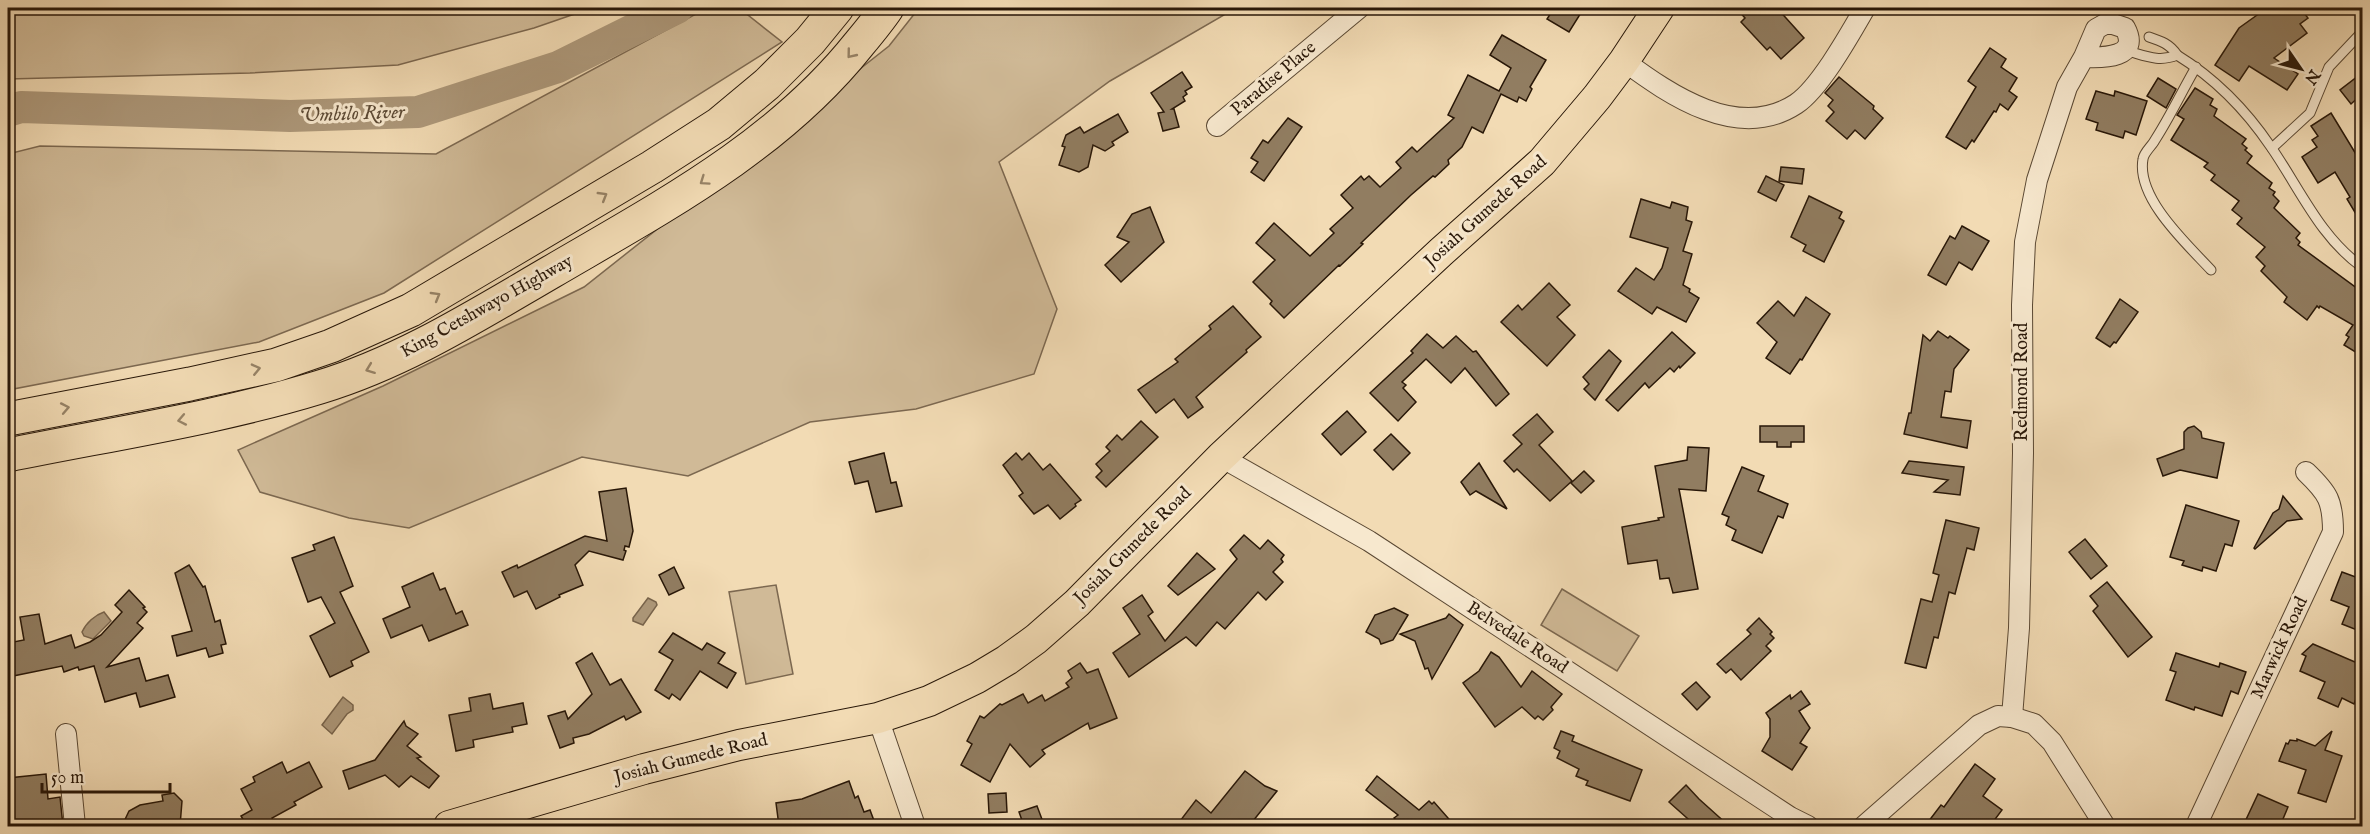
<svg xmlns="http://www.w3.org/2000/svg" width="2370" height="834" viewBox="0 0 2370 834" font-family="'IM FELL English',serif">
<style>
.green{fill:#d0ba97;stroke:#7c6850;stroke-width:1.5}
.water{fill:#ad987a;stroke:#78644c;stroke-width:1.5}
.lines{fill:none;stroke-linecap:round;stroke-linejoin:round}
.river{stroke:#ad987a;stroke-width:32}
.building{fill:#917d61;stroke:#281708;stroke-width:1.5}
.service-casing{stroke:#5a4833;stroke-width:11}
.minor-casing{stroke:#5a4833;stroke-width:22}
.primary-casing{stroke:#281708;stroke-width:32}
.motorway-casing{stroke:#281708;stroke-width:35}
.service{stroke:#f7e8ce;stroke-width:9}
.minor{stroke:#f7e8ce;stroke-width:20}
.primary{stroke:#f2dbb4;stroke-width:30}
.motorway{stroke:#f2dbb4;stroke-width:33}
.oneway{stroke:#978367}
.labels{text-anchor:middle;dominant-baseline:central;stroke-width:6;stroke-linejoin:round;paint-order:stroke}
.street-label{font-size:18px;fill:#281708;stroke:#f7e8ce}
.water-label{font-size:20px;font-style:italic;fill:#5d4b36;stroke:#f7e8ce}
</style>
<rect width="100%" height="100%" fill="#f2dbb4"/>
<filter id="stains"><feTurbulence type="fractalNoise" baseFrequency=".00333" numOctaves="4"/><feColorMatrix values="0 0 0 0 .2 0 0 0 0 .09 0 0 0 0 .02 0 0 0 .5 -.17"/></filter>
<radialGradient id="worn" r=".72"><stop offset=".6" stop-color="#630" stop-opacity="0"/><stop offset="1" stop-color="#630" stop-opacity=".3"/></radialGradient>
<g class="green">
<polygon points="8,8 592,8 534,28 398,65 250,73 8,79"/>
<polygon points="707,8 739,8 782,42 384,293 259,342 8,390 8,154 40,146 436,154"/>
<polygon points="919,8 1228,8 1224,15 1110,81 999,162 1057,309 1034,374 916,409 810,422 688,476 582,457 409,528 349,518 260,492 238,450 383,386 584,287 889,46"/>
<polygon points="776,585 793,674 746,684 729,592"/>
<polygon points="1562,589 1639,636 1617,671 1541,625"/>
</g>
<g class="water">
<polygon points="648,598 656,602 657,605 643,625 633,621 633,618"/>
<path d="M104,612L111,621L93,639L84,636L82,632C86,623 95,615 104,612Z"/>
<polygon points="343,697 353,705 353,710 347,714 332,734 322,725"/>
</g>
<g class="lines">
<polyline class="river" points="8,111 21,107 290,116 418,112 558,67 677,8"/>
</g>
<g class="building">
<polygon points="1554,8 1584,8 1569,32 1547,19"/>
<polygon points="1736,8 1777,8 1804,38 1781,59 1770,47 1767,50 1741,22 1745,18"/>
<polygon points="2267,8 2300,8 2308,18 2300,24 2307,33 2274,58 2298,74 2287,90 2249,66 2239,81 2215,65 2239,28"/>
<polygon points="1502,35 1546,60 1530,87 1532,89 1526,101 1519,97 1517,102 1501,94 1483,133 1472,127 1462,147 1448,160 1449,164 1435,177 1433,176 1411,195 1361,243 1363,244 1340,266 1339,265 1284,318 1270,304 1272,301 1253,282 1275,260 1256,243 1274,223 1310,256 1334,233 1330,229 1353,208 1341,195 1361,176 1364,180 1369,176 1380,187 1401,168 1396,162 1412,147 1417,152 1454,118 1448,115 1468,75 1499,91 1511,68 1490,55"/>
<polygon points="1990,48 2006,59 2001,67 2017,78 2009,91 2017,97 2008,110 2000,104 1996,112 1994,111 1974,142 1972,140 1966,149 1946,137 1976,87 1968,81"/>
<polygon points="1182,72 1192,87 1185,91 1187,94 1183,97 1185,101 1172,109 1174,109 1179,127 1163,131 1158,113 1164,112 1151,93"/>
<polygon points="2362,73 2362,94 2351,104 2340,90"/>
<polygon points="1839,77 1874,106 1873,109 1883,118 1865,139 1855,130 1847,139 1826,121 1834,112 1828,106 1833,100 1825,93"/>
<polygon points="2158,78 2176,89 2166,108 2147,96"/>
<polygon points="2195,88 2213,99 2210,105 2217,109 2214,116 2246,139 2242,144 2247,148 2245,150 2252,156 2247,163 2272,183 2269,188 2275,192 2273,195 2279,201 2274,208 2300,233 2296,238 2300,242 2298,245 2362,292 2362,356 2344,345 2349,337 2346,335 2353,325 2320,306 2319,308 2317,306 2307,320 2284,302 2287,297 2261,271 2265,266 2256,257 2265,247 2237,224 2242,218 2232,210 2239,201 2211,180 2215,175 2204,167 2208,163 2171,140 2184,119 2177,115"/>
<polygon points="2096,91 2114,96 2115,91 2147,101 2136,135 2125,131 2123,138 2096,130 2098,123 2086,119"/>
<polygon points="2331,113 2362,164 2362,224 2347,199 2350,197 2335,172 2318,183 2302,157 2317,147 2312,140 2318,136 2311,126"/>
<polygon points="1118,114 1128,132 1112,142 1114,145 1105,151 1093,145 1088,167 1079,172 1059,165 1065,147 1062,146 1066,135 1080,127 1084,133"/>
<polygon points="1288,118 1302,127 1264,181 1251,172 1258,162 1251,158 1263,140 1268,143"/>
<polygon points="1781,167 1804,169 1802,184 1779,181"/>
<polygon points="1766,176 1784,185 1776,201 1758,192"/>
<polygon points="1809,196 1842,212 1839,218 1844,221 1824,262 1803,251 1806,245 1791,237"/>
<polygon points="1641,199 1670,208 1672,202 1688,207 1686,220 1692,222 1683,251 1692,254 1683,285 1690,289 1689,292 1699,298 1686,322 1657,307 1652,314 1618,291 1636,268 1654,280 1662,268 1668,248 1630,237"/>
<polygon points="1150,207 1164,242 1121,282 1105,265 1129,242 1117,237 1132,214"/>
<polygon points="1962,226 1989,241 1972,270 1959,262 1946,285 1928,275 1950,236 1955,239"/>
<polygon points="1549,283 1570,305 1557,317 1575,335 1547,366 1501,322 1518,305 1522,310"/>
<polygon points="1806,297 1830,314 1802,360 1800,359 1790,374 1766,358 1777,342 1757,323 1778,301 1794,316"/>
<polygon points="2120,299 2138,312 2116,343 2114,342 2110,347 2096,338"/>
<polygon points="1233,306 1261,337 1246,350 1247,352 1196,397 1203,407 1188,418 1174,399 1156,413 1138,390 1178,362 1175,359 1211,329 1209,326"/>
<polygon points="1938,331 1948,338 1950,336 1969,350 1954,369 1951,392 1945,391 1941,417 1971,421 1967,448 1904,434 1909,413 1911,413 1923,335 1930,341"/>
<polygon points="1672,332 1695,353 1680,368 1679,366 1674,372 1670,368 1649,388 1645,383 1618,411 1606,400"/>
<polygon points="1427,334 1443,348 1456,336 1473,352 1476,351 1509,394 1496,406 1465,368 1451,383 1426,359 1402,382 1406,385 1403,388 1416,402 1398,421 1370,393 1413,353 1411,351"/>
<polygon points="1609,350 1621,361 1595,400 1584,389 1589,384 1583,377"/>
<polygon points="1347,411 1366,432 1341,455 1322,434"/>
<polygon points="1537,414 1553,432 1539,445 1572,481 1550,501 1517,469 1514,472 1504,461 1522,444 1513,435"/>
<polygon points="1141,421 1158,437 1106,487 1096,477 1102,471 1096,464 1110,451 1106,447 1117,435 1122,440"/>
<polygon points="1760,426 1804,426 1804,442 1791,442 1791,447 1777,447 1777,442 1760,442"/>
<polygon points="2194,426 2201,432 2202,438 2224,443 2217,478 2180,470 2163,476 2157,459 2184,449 2184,432 2188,428"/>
<polygon points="1391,434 1410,453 1393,470 1374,450"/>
<polygon points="1688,447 1709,448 1706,491 1679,489 1698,589 1673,593 1669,578 1660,579 1657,560 1628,564 1622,527 1659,520 1658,518 1664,517 1655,466 1687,460"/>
<polygon points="884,453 891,483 896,482 902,506 876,512 868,481 855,484 849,462"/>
<polygon points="1016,453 1022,460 1029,453 1043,470 1050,464 1081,500 1075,504 1076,506 1060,519 1048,505 1034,514 1019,496 1023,493 1003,465"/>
<polygon points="1909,461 1964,467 1960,495 1934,492 1948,480 1902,473"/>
<polygon points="1479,463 1507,509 1476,491 1470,495 1461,482"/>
<polygon points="1742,467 1764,476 1758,491 1788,504 1783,518 1778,516 1762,553 1732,540 1736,530 1726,525 1729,517 1722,514"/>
<polygon points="1584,471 1594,481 1581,493 1571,483"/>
<polygon points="626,488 633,531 629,547 625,546 624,550 626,551 623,560 589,551 575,565 583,585 559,595 560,597 536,609 527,591 514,597 502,572 517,565 518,568 585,536 607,541 599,492"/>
<polygon points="2283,496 2302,519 2287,521 2255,549 2254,548 2273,513 2279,509"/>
<polygon points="2186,505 2239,521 2232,546 2225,544 2216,571 2203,567 2202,571 2182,565 2184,561 2170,557"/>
<polygon points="1946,520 1979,528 1974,550 1967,548 1955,594 1949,592 1938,638 1934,637 1926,668 1905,663 1921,599 1932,602 1939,575 1933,573"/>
<polygon points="1244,535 1260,549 1268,540 1284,555 1281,559 1283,562 1273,572 1283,582 1266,600 1258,592 1225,629 1217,622 1196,646 1186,637 1129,677 1113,653 1140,634 1123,608 1142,595 1153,612 1148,616 1165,641 1237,559 1230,550"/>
<polygon points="334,537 353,586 340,592 369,652 351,661 353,666 330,677 310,636 335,623 321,597 308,602 292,558 315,550 313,545"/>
<polygon points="2085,539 2107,566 2091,579 2069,552"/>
<polygon points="1197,553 1215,569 1178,595 1168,586"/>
<polygon points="189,565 203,587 205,586 215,622 220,620 226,644 221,645 223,653 209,657 206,648 177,656 172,636 192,631 175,573"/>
<polygon points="674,567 684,588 669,595 659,575"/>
<polygon points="2342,572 2361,579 2362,575 2362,632 2342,624 2349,607 2331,600"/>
<polygon points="433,573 440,590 445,588 456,614 462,611 468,625 429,641 422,625 391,638 383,619 410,607 402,587"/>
<polygon points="2107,582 2152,637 2128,657 2093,611 2098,606 2090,596"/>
<polygon points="129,590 145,607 143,608 147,612 137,623 143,628 107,667 139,658 146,681 168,675 175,697 140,707 136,693 105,702 94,666 79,670 78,667 64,672 62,666 8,677 8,643 24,640 20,617 39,614 45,644 71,635 75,648 90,642 101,635 122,612 115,605"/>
<polygon points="1394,608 1408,615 1393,640 1381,644 1379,639 1366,632 1375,615"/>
<polygon points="1449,614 1463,625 1432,679 1428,668 1425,669 1415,641 1400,634 1446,618"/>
<polygon points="1759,618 1772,632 1770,634 1774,638 1766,646 1771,651 1741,680 1731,669 1726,673 1717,664 1751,634 1747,630"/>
<polygon points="673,633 702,650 707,643 725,653 718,663 736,673 727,688 700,671 680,700 672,694 669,699 655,690 673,660 659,652"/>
<polygon points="2313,644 2362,665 2362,683 2354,704 2342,698 2338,707 2318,698 2325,682 2300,671 2306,656 2302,654"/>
<polygon points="1491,652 1499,657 1521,687 1532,671 1562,694 1551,707 1553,710 1543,720 1538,716 1535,719 1522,707 1495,727 1463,683 1479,671"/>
<polygon points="592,653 610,685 621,679 641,712 626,720 624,716 589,734 573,738 574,743 560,748 548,716 565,711 568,719 592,694 576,663"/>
<polygon points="2176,653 2219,667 2220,663 2246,672 2238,694 2231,691 2222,716 2195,707 2194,710 2166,700 2176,672 2170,670"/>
<polygon points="1080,663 1087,673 1098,669 1117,718 1090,729 1088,723 1042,750 1045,754 1030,767 1010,744 990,782 961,765 972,744 967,741 980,716 984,718 1000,704 1002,705 1023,694 1028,703 1042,695 1045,701 1069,687 1066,683 1072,678 1068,671"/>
<polygon points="1696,682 1710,697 1697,710 1682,694"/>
<polygon points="1801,691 1810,704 1799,711 1810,728 1800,743 1807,747 1792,770 1762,751 1770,737 1770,719 1766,713 1790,695 1791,699"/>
<polygon points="490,694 493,709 523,703 527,724 512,727 513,732 473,740 474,747 456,751 449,715 471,711 469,698"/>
<polygon points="404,721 406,726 418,734 407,746 421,757 417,758 439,776 429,788 411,776 399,787 385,775 349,789 343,771 375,760"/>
<polygon points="1561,731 1574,736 1572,741 1642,770 1630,801 1586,785 1588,781 1576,776 1579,769 1557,758 1560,751 1554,748"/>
<polygon points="2332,731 2325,750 2342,756 2326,802 2298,793 2306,770 2279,761 2286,743 2288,744 2290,740 2297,741 2297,739 2315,746"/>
<polygon points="282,762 287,773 309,762 322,787 294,802 296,805 272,818 273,820 260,826 247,826 241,816 252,810 241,789 255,782 253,777"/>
<polygon points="1975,764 1995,779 1983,796 2002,810 1990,826 1925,826 1941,805 1944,807"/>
<polygon points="1245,771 1265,786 1277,791 1249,826 1187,826 1180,821 1196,800 1211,813"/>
<polygon points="46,774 48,799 60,797 63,826 34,826 34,820 8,823 8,778"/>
<polygon points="1377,776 1419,810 1429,801 1432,804 1434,802 1455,826 1402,826 1394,818 1398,815 1366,790"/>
<polygon points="849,781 855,798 858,796 864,812 870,810 876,826 829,826 827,822 813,826 779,826 776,803 802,799"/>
<polygon points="1686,785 1699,799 1729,826 1696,826 1669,802"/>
<polygon points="174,793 182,801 180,826 122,826 129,811 140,805 163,801 162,795"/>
<polygon points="1006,793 1007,812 989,813 988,794"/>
<polygon points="2258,794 2288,807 2280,826 2243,826"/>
<polygon points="1037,806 1043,822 1024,826 1019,812"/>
</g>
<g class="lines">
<g class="service-casing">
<g id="service">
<path d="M2124,50C2144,55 2158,63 2177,55C2170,44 2161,41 2149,37"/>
<path d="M2177,55C2216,79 2246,110 2271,147C2300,189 2320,237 2362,267"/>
<path d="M2196,67C2182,91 2170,117 2155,140C2152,146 2144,152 2143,159C2136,198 2187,244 2211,270"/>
<polyline points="2272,148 2310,113 2329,67 2362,32"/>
</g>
</g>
<g class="minor-casing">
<g id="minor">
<path d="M1624,61C1670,95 1738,142 1796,104C1820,88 1850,34 1865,8"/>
<polyline points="1217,126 1359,8"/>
<polyline points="1221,457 1369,541 1790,817 1808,826"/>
<path d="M2012,717L2019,628L2023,453L2022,305L2025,242L2037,180L2067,87L2084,57L2096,29L2105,24H2113L2125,28C2141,58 2103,58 2084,57"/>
<polyline points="878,718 915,826"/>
<polyline points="66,734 75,826"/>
<polyline points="1864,826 1979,725 1998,716 2012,717 2034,724 2052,742 2105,826"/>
<path d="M2196,826L2333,532C2333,501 2328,493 2306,472"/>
</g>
</g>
<g class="primary-casing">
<polyline id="primary" points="449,826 644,769 739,745 878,718 929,701 977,678 1007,660 1036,639 1077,603 1221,457 1441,252 1542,162 1597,97 1624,61 1659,8"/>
</g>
<g class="motorway-casing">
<g id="motorway">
<polyline points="8,419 190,384 276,365 331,346 411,310 652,167 719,124 767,84 810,41 837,8"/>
<path d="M8,455C111,434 219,418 320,387C403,362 477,315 551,272C662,207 778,146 859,44C869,32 879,20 887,8"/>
</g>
</g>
<use href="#service" class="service"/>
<use href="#minor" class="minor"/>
<use href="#primary" class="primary"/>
<use href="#motorway" class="motorway"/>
</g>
<defs><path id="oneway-chevron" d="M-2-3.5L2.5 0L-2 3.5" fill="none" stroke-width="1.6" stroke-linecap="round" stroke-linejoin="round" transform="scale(1.5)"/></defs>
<g class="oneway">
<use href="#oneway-chevron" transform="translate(851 54) rotate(129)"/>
<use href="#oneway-chevron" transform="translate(704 181) rotate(145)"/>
<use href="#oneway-chevron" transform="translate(603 196) rotate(-31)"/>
<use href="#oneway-chevron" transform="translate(436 296) rotate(-30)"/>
<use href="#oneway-chevron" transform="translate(256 369) rotate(-13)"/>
<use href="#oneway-chevron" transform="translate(370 369) rotate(159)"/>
<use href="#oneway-chevron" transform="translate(65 408) rotate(-11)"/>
<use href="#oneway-chevron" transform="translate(182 420) rotate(169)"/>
</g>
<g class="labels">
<g class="street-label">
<text transform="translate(1274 79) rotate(-40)">Paradise Place</text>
<text transform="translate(1486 212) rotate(-42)">Josiah Gumede Road</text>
<text transform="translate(487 307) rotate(-29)">King Cetshwayo Highway</text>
<text transform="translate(2022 382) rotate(-90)">Redmond Road</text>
<text transform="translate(1133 546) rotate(-45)">Josiah Gumede Road</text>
<text transform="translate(1517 638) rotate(33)">Belvedale Road</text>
<text transform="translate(2280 648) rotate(-65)">Marwick Road</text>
<text transform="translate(691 759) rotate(-14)">Josiah Gumede Road</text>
</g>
<g class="water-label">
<text transform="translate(352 114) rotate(-2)">Umbilo River</text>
</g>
</g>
<rect width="2370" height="834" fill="none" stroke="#f2dbb4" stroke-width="30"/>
<rect x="9" y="9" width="2352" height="816" fill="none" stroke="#281708" stroke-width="3"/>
<rect x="15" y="15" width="2340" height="804" fill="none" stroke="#281708" stroke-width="1.5"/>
<g transform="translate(2301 69) rotate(125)" stroke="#f7e8ce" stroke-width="4.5" paint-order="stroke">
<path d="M0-4.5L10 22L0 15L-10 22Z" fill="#281708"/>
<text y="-9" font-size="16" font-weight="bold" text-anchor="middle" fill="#281708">N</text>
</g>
<path d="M42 783v9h128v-9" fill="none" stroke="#281708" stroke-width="3"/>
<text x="51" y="783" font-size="18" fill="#281708" stroke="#f7e8ce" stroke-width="4.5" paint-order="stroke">50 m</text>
<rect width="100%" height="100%" filter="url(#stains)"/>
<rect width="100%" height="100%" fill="url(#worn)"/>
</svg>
